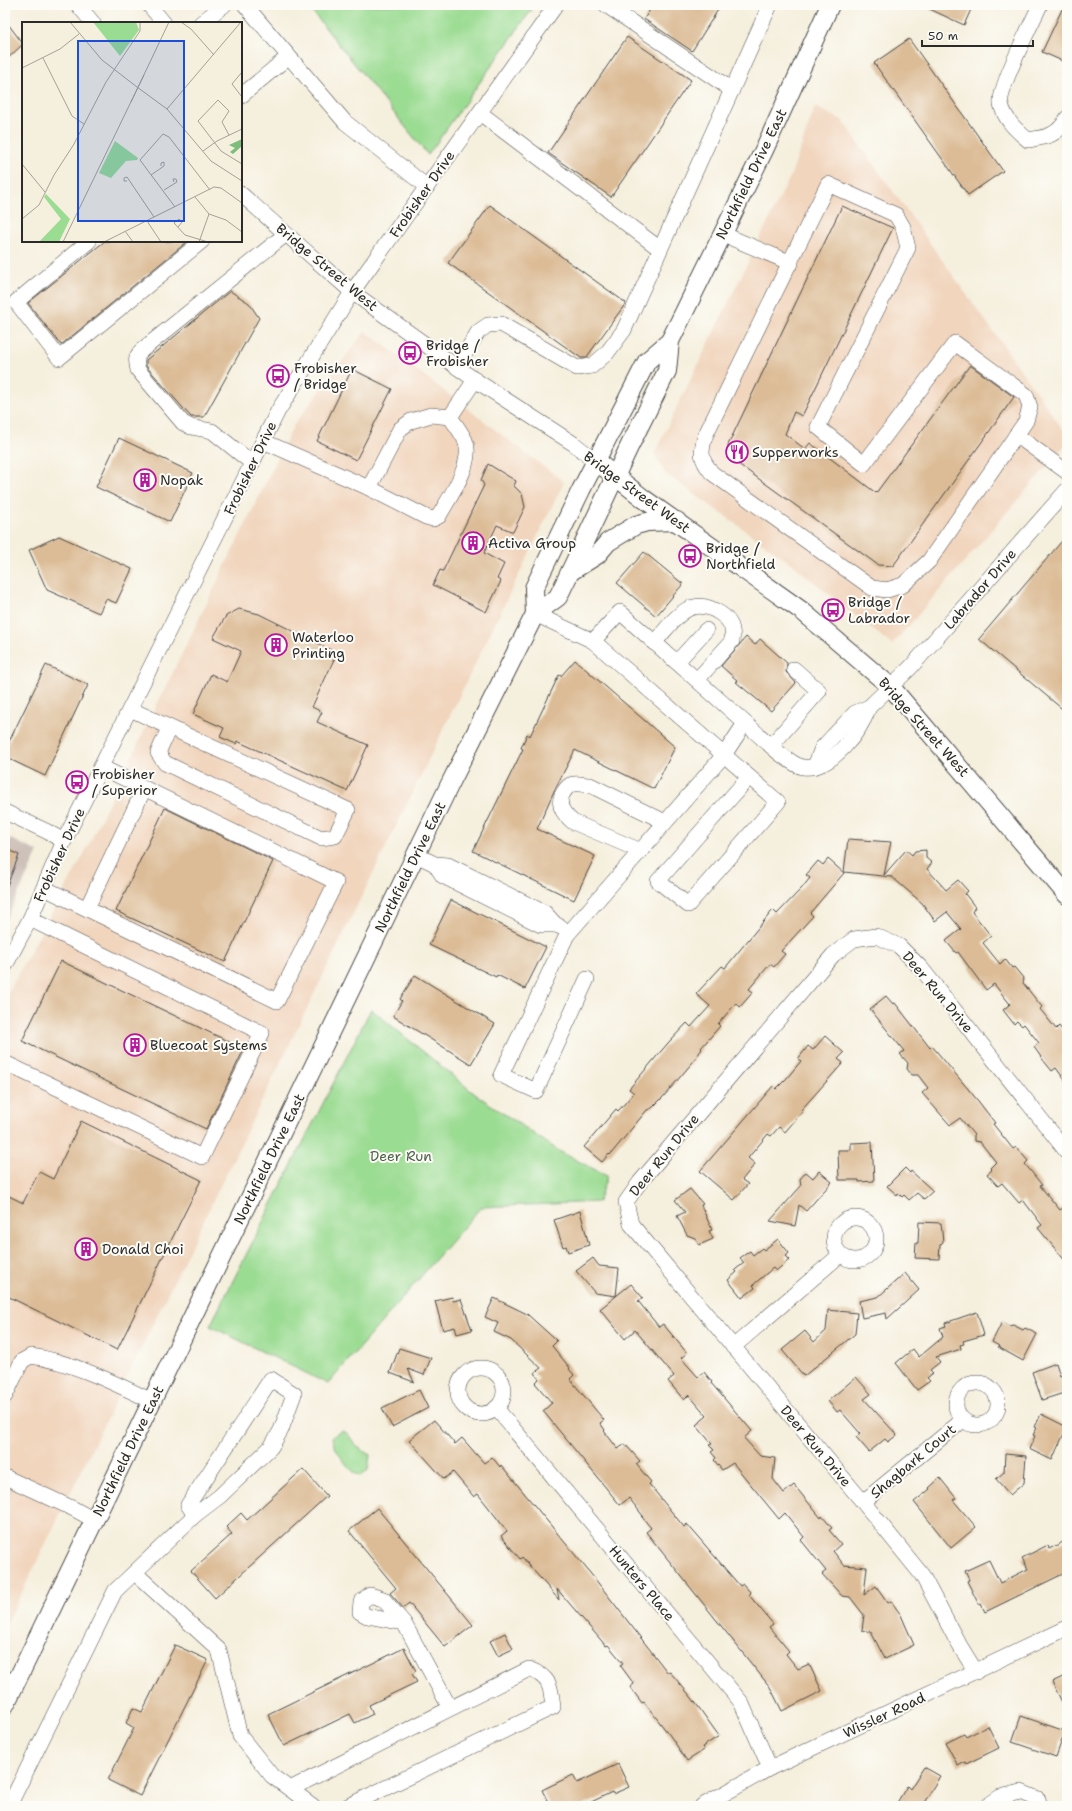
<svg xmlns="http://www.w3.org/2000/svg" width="1072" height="1811" viewBox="0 0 1072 1811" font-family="'Shantell Sans',sans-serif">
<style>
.built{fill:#f1d5bd}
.industrial{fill:#cec1ba}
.green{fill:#9bdc93;stroke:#63845f}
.building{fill:#dcbc96}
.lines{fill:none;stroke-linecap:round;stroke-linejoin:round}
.minor-casing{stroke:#494846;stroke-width:16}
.major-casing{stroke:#494846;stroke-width:20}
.minor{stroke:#fff;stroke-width:15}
.major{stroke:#fff;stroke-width:18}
.labels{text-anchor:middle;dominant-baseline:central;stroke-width:4;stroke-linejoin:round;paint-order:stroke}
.street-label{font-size:14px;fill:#2b2b2b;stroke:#fdfcf7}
.poi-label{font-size:14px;fill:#2b2b2b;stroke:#fdfcf7;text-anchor:start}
.park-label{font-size:14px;fill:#4d604a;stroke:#fdfcf7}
.inset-road{fill:none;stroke:#a4a196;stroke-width:1}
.view{fill:#1d4ed8;fill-opacity:0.15;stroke:#1d4ed8;stroke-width:2}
.inset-edge{fill:none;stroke:#2b2b2b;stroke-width:2}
</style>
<rect width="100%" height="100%" fill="#fdfcf7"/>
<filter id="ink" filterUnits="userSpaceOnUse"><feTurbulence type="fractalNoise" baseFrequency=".025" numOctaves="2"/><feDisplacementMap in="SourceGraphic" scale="8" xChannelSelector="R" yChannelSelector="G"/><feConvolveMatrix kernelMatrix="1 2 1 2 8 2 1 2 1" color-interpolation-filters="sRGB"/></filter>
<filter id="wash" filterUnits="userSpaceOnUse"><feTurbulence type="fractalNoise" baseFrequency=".012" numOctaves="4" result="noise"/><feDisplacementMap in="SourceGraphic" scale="16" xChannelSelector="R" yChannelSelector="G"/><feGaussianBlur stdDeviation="0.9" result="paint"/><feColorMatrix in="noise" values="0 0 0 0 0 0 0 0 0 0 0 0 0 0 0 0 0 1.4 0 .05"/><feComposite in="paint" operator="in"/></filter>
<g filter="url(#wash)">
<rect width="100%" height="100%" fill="#f5efdd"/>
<g class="built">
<polygon points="815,107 842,120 1067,435 1067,443 892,645 792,564 665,473 654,454 791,175"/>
<polygon points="365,331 564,482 5,1627 5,998 82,858 294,425"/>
</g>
<polygon class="industrial" points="5,836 38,852 5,922"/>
<g class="green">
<polygon points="307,5 535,5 428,155"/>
<polygon points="371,1009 475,1094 559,1151 607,1176 598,1202 481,1207 328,1384 210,1326"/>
<path d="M342,1431L348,1434L356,1446L370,1455L368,1470L360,1476C350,1472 333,1449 332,1437Z"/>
</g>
<g id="blocks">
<g class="building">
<polygon points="653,5 721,5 692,51 644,19"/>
<polygon points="921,5 973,5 964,25"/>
<polygon points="1064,5 1067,5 1067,63 1042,52"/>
<polygon points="5,20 23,44 5,61"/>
<polygon points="627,37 691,80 611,197 548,153"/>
<polygon points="909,39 1003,171 968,195 874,63"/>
<polygon points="490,205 626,303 586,358 581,358 448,263"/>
<polygon points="842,206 893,228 802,416 794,412 785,434 805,449 810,443 876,493 970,365 1014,397 893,566 878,565 730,458 728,445"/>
<polygon points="105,241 188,241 61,345 28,303"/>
<polygon points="230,291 249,303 259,318 204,417 191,417 146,366 146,360"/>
<polygon points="352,369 392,389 356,460 317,441"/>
<polygon points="119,438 193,473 170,522 96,487"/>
<polygon points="488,464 516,481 514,486 522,494 525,507 513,532 497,525 484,553 504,564 497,579 501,581 486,612 433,585 440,570 443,571 484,485 481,480"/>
<polygon points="1067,535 1067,713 979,639"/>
<polygon points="59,536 132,569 116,603 106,599 99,613 47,590 29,550"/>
<polygon points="644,552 683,584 656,616 617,583"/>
<polygon points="239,609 259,614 337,653 312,707 322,712 317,722 368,745 347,791 237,741 236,744 220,737 224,728 193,714 211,674 227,682 241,651 213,638 226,616"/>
<polygon points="746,637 755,645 760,639 787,663 786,672 796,683 771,711 736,682 738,681 721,666"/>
<polygon points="575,660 675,747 654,789 575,750 554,791 537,829 595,856 574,900 473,851 523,749 521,748 527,734 530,736 559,675 561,676"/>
<polygon points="46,665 88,685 45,776 5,757 5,750"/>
<polygon points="165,808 273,861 225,962 116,911"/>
<polygon points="848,839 891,842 884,875 906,850 912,855 915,851 926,850 926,858 932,863 927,869 946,890 958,880 968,891 965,894 975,907 972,912 991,936 983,943 1000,964 1005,959 1012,968 1014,967 1024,979 1023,983 1042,1007 1040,1009 1056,1029 1059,1026 1067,1036 1067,1083 1056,1068 1052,1071 1043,1060 1034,1047 1039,1043 1024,1024 1022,1026 1017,1021 1014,1024 1003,1010 1010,1004 994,984 986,990 958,952 956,953 946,941 961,929 947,912 935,921 922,903 892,877 844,872"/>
<polygon points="5,848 19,855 6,888 5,888"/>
<polygon points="828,859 844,873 810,913 813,916 781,951 785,954 774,967 770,964 749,989 753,992 740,1007 736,1003 718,1024 720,1026 701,1048 702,1049 692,1063 664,1096 652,1108 647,1110 610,1155 609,1154 602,1162 584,1147 616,1109 618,1111 634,1093 629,1089 668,1043 687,1023 691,1027 710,1006 696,994 722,966 725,968 773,910 777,914 802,888 810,878 806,875 818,861 823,865"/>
<polygon points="451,900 546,947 525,989 497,975 496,977 429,945"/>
<polygon points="61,961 244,1049 206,1129 22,1041"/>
<polygon points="415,975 495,1024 471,1064 393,1016 402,1001 400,999"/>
<polygon points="886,996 893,1004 895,1003 930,1048 932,1046 979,1102 995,1123 993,1124 1013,1149 1016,1147 1028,1161 1025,1164 1042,1185 1040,1186 1060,1210 1067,1205 1067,1263 1038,1228 1042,1225 1023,1200 1019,1203 1002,1183 998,1186 987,1174 992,1170 990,1168 996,1162 980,1142 974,1141 974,1135 960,1118 950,1125 922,1093 928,1088 918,1075 912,1075 907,1069 908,1063 900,1054 904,1051 870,1009"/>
<polygon points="825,1036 844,1053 838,1059 843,1063 801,1110 803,1111 785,1132 779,1127 771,1136 768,1134 748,1158 755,1164 742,1180 748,1184 734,1200 700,1171 773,1086 776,1089 786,1079 801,1061 798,1059 808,1046 813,1050"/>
<polygon points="81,1121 201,1180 117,1350 5,1295 5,1194 23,1203 39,1172 53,1179"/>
<polygon points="872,1142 874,1181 859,1182 859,1180 839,1180 838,1150 851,1150 851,1143"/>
<polygon points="905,1168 910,1173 911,1171 933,1191 924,1199 917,1193 909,1200 904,1195 902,1197 898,1193 897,1195 887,1186"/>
<polygon points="819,1171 832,1182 806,1211 799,1205 795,1226 770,1221 801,1186 800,1179 806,1172 813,1178"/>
<polygon points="690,1189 703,1204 701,1205 712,1230 709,1231 713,1239 699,1245 695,1238 687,1235 677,1216 685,1212 675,1200"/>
<polygon points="580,1211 589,1245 568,1252 566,1246 563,1247 554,1220"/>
<polygon points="919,1222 941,1223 943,1242 940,1245 939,1259 915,1258 916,1243 918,1243"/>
<polygon points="778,1239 789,1253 785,1256 789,1260 776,1271 773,1268 753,1285 755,1288 742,1298 728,1280 737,1272 735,1270 744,1263 740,1258 750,1251 753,1255 762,1248 764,1250"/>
<polygon points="593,1258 599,1266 619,1268 616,1296 595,1293 576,1271"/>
<polygon points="905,1273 919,1290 887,1319 886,1313 862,1318 859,1301 878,1297"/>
<polygon points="631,1284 643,1298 638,1301 659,1327 663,1324 687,1353 681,1358 698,1377 704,1372 712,1382 711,1383 752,1431 744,1438 760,1456 775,1458 773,1479 784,1493 794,1485 821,1518 822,1516 832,1528 829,1530 841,1544 833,1551 844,1565 867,1567 864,1595 876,1586 888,1603 891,1601 901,1615 914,1645 885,1659 871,1632 862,1630 864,1615 850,1597 842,1596 822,1574 826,1571 801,1540 804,1537 785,1513 779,1519 733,1463 722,1470 714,1460 716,1458 711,1452 714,1450 709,1445 712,1444 696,1425 707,1416 689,1395 684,1400 668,1381 674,1376 635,1330 625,1339 600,1309"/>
<polygon points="452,1297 453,1301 461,1299 472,1330 457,1334 455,1327 443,1330 435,1301"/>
<polygon points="494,1298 527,1314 557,1341 552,1346 570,1368 569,1369 574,1375 570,1379 604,1420 600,1423 605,1430 604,1431 618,1449 625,1444 640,1461 636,1464 651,1482 649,1484 684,1527 687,1524 740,1586 743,1584 751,1593 749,1595 773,1624 769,1627 789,1651 786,1654 798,1669 809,1664 822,1691 782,1711 770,1687 646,1532 651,1528 642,1517 643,1516 629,1498 620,1505 543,1411 552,1403 535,1383 539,1379 534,1373 541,1368 511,1340 494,1332 498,1323 485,1317"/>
<polygon points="828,1310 857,1313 855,1334 804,1376 782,1350 805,1331 814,1342 826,1331"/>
<polygon points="977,1312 984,1335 963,1341 964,1344 960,1345 961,1349 936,1357 940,1362 930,1370 933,1373 927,1378 930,1381 917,1390 896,1363 913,1349 919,1357 943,1337 940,1328 946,1326 945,1323"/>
<polygon points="1002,1322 1009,1326 1013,1325 1023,1330 1025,1328 1037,1334 1023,1361 998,1347 999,1346 992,1342"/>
<polygon points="399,1348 431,1358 424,1375 408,1369 414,1382 390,1373"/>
<polygon points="1056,1363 1060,1376 1067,1373 1067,1392 1042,1400 1032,1372"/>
<polygon points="856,1377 871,1394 864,1399 897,1435 888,1442 885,1439 869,1452 856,1437 860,1433 840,1410 837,1412 828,1401"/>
<polygon points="419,1390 428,1408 392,1427 382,1408"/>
<polygon points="1041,1414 1067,1427 1052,1460 1029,1449 1035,1436 1033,1435 1037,1428 1035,1427"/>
<polygon points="434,1420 455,1444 462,1438 484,1463 492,1457 500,1467 501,1465 595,1579 668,1673 670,1672 692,1698 719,1736 702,1747 704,1750 687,1761 671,1737 644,1702 642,1703 630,1687 634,1684 620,1665 623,1663 608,1645 606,1646 557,1589 559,1600 522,1557 520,1559 501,1536 507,1531 478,1494 474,1497 453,1472 444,1479 409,1440"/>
<polygon points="1005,1454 1026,1456 1024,1483 1010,1495 996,1479 1004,1472"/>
<polygon points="303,1469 327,1496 215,1598 191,1571 232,1534 226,1527 241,1513 247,1520"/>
<polygon points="940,1478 956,1498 953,1500 976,1527 951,1548 914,1502 930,1489 929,1488"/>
<polygon points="377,1508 473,1625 445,1647 409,1603 403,1608 390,1593 396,1588 349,1531"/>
<polygon points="1067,1540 1067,1572 985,1612 981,1604 979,1605 967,1581 969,1580 965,1571 989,1560 1000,1583 1028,1569 1022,1558 1048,1545 1049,1549"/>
<polygon points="505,1633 513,1649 498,1656 490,1641"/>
<polygon points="175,1645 208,1660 140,1796 108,1780 134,1728 126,1723 133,1708 142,1712"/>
<polygon points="404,1648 416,1671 412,1674 417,1682 369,1705 373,1714 355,1723 350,1714 284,1746 268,1714"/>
<polygon points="1067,1675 1067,1712 1052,1682"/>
<polygon points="1021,1716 1065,1731 1056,1757 1012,1742"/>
<polygon points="988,1726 999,1748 966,1764 965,1762 958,1766 946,1743 964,1734 966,1737"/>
<polygon points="618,1764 629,1787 613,1794 612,1792 583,1806 550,1806 542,1790 573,1775 577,1783"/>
<polygon points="924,1767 940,1776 922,1806 895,1806 907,1786 910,1789"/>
</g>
</g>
</g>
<g filter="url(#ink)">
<use href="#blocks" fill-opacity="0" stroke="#494846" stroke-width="1"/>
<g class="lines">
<g class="minor-casing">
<g id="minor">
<polyline points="78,5 93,23"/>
<polyline points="149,5 164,23"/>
<polyline points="245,5 345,122 427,187"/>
<polyline points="606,5 732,90"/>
<path d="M1040,5C1032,23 998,88 1001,104C1005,120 1016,130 1028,140C1046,137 1058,136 1067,118"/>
<polyline points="201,23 224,5"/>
<polyline points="241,96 288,57"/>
<polyline points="480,113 660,249"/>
<path d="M828,184L896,215L903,227L908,248L818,427L864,464L955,343L1026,395L1030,407L1026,421L929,561L903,585L887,590L872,588L712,473C700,459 700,452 706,434Z"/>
<polyline points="241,194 352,292 475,380 574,444 596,461"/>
<polyline points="722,234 791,263"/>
<polyline points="89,241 16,302 59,358 202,241"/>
<polyline points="457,367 478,332 488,325 501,324 577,368 592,366 607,353 624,330 770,5"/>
<path d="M450,417L431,415L411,421L400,429L369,488L426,517L433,519L439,516C449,498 475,462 465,440C461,432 455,424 450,417L475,380"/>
<polyline points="1016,435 1067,472"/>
<polyline points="263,441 369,488"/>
<path d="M252,463L212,431L191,427L183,423L138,370C136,361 135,357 142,350L286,234"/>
<polyline points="535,614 593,641 778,802 688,905 658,881 749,777"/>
<path d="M593,641L620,612L779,753C785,757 795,766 803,767C832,771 861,730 869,707"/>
<path d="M654,643C674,621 689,592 721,614C731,621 734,629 732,641L697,680"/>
<polyline points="677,662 706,630"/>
<polyline points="130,709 348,810 335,836 321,838 165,763 158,753 169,728"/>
<polyline points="771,746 819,691 794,669"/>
<polyline points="815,766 822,748 855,713 869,707 910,668 1067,490"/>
<polyline points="5,812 46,831 64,841"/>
<path d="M641,851L573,822C565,815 557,807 562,795C564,791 567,787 570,785C576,782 584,785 590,785L665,822"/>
<polyline points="416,855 435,864 448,865 545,913 556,925"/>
<polyline points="435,864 443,876 541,925 556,925 561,927"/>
<polyline points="44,888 277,1001 336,882 101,767"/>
<polyline points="87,908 144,789"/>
<polyline points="5,966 30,919 64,841 278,411 352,292 556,5"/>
<polyline points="587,979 536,1091 501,1075 567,935 724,755 745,723"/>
<polyline points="5,1063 202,1157 262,1033 30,919"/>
<circle cx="855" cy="1239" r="21"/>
<polyline points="733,1347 840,1255"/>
<circle cx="481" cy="1391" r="23"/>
<circle cx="977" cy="1404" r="21"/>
<path d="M5,1396L22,1361L31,1356C73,1362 114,1383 152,1401"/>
<polyline points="496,1408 741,1702 770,1768"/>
<polyline points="5,1477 74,1509 94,1520"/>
<polyline points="863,1502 963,1420"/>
<polyline points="135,1573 219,1650 240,1736 272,1776 313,1806"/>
<polyline points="404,1623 367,1616 360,1612 361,1602 370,1595 383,1599 404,1623 450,1708"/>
<polyline points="976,1672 957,1641 922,1575 863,1502 631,1224 626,1202 640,1182 833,955 854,939 876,936 899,946 921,968 1067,1152"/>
<polyline points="5,1678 14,1686"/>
<path d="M290,1789L529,1669C550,1677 551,1686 553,1707L348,1806"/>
<polyline points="9,1806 115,1591 195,1515 220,1496 271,1447 281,1430 294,1394 271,1379 188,1505 195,1515"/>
<polyline points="702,1806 770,1768 1067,1628"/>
<polyline points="987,1806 1000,1797 1021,1792 1038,1799 1040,1806"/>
</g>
</g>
<g class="major-casing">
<g id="major">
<polyline points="596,461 644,499 802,611 891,687 1067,895"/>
<polyline points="570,572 597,555 608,542 636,525 647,522 677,521"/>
<polyline points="535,614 534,588 581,490 647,361 670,341"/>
<polyline points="5,1705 449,786 535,614 558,597 570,572 630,445 667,371 670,341 764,150 830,5"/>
</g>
</g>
<use href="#minor" class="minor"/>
<use href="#major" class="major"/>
</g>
</g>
<defs>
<g id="bus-ring" transform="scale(1.15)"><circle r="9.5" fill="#fdfcf7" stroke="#b5179e" stroke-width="1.5"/><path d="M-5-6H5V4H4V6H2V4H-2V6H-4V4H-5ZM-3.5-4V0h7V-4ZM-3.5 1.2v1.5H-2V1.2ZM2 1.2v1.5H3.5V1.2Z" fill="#b5179e"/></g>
<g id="restaurant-ring" transform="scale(1.15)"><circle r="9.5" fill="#fdfcf7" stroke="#b5179e" stroke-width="1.5"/><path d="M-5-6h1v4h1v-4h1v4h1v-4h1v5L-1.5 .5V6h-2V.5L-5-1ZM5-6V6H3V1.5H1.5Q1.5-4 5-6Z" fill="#b5179e"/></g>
<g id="building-ring" transform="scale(1.15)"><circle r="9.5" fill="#fdfcf7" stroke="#b5179e" stroke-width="1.5"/><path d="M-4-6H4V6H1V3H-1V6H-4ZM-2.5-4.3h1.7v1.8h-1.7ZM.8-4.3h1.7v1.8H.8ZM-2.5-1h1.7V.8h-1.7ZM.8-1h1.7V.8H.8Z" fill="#b5179e"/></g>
</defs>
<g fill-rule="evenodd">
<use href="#bus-ring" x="410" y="353"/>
<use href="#bus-ring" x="278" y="376"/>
<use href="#restaurant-ring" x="737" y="452"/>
<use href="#building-ring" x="145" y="480"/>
<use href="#building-ring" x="473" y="543"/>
<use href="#bus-ring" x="690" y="556"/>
<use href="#bus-ring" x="833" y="610"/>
<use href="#building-ring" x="276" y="645"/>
<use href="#bus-ring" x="77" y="782"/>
<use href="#building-ring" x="135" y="1045"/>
<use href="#building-ring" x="86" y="1249"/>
</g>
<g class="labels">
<g class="street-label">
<text transform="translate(751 174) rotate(-64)">Northfield Drive East</text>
<text transform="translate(422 194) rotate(-55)">Frobisher Drive</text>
<text transform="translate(327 267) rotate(40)">Bridge Street West</text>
<text transform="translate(250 468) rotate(-64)">Frobisher Drive</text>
<text transform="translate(637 492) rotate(36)">Bridge Street West</text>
<text transform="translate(980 589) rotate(-49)">Labrador Drive</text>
<text transform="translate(924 727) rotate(48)">Bridge Street West</text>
<text transform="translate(59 855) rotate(-65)">Frobisher Drive</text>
<text transform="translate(410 867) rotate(-64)">Northfield Drive East</text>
<text transform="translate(938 992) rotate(50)">Deer Run Drive</text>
<text transform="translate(664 1155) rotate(-51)">Deer Run Drive</text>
<text transform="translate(269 1159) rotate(-64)">Northfield Drive East</text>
<text transform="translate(816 1446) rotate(50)">Deer Run Drive</text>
<text transform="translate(128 1451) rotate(-64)">Northfield Drive East</text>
<text transform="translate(913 1461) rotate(-40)">Shagbark Court</text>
<text transform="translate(642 1583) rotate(50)">Hunters Place</text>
<text transform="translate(884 1715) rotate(-25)">Wissler Road</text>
</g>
<g class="poi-label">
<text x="426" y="345">Bridge /<tspan x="426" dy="16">Frobisher</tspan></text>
<text x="294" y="368">Frobisher<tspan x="294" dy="16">/ Bridge</tspan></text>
<text x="752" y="452">Supperworks</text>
<text x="160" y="480">Nopak</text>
<text x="488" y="543">Activa Group</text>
<text x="706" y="548">Bridge /<tspan x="706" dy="16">Northfield</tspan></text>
<text x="848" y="602">Bridge /<tspan x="848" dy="16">Labrador</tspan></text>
<text x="292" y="637">Waterloo<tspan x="292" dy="16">Printing</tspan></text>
<text x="92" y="774">Frobisher<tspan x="92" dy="16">/ Superior</tspan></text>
<text x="150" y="1045">Bluecoat Systems</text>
<text x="102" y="1249">Donald Choi</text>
</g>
<g class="park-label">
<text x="401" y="1156">Deer Run</text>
</g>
</g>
<g transform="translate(22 22)">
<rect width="220" height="220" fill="#f5efdd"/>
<path d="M71,0H114L117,8L98,34ZM93,119L116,136L115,138L104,139L89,156L77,151ZM24,172L48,197L37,220H17L39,197L22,175Z" fill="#9bdc93"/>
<path d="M220,117V124L211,132L208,130L213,126L207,123Z" fill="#7cbc7d"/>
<path class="inset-road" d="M48,0L80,38L115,65M159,0L169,7L192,33M21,36L50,94L62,102M0,46L38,27L57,12M220,50L210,62L220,75M115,65L145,87L189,139L220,159M109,80L147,0M145,87L219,0M207,113L200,100L207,89L196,78L176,99L199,129L220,142M181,129L195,119L220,107M0,142L23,170M129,153L142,144V140L139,141V144M105,159H102V156L105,155L132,195M142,168L155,160L154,157H151L152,160M173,175L187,192L204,198L220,210M153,185L118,138L141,112L147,115L188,168M0,197L17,183L32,153L52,122L84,60L118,9V0M125,199L139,220M156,205L160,200L157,197L152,201L163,213L186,220M103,209L111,220M41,220L122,53M82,220L192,165L199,166L220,181M177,220L187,192"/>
<path class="view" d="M56,19H162V199H56Z"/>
<rect width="220" height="220" class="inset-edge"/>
</g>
<rect width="1072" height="1811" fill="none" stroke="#fdfcf7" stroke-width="20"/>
<path d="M922 40v6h111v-6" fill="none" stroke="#2b2b2b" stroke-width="2"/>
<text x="928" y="40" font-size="12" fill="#2b2b2b" stroke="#fdfcf7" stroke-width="3" paint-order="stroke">50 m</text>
</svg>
